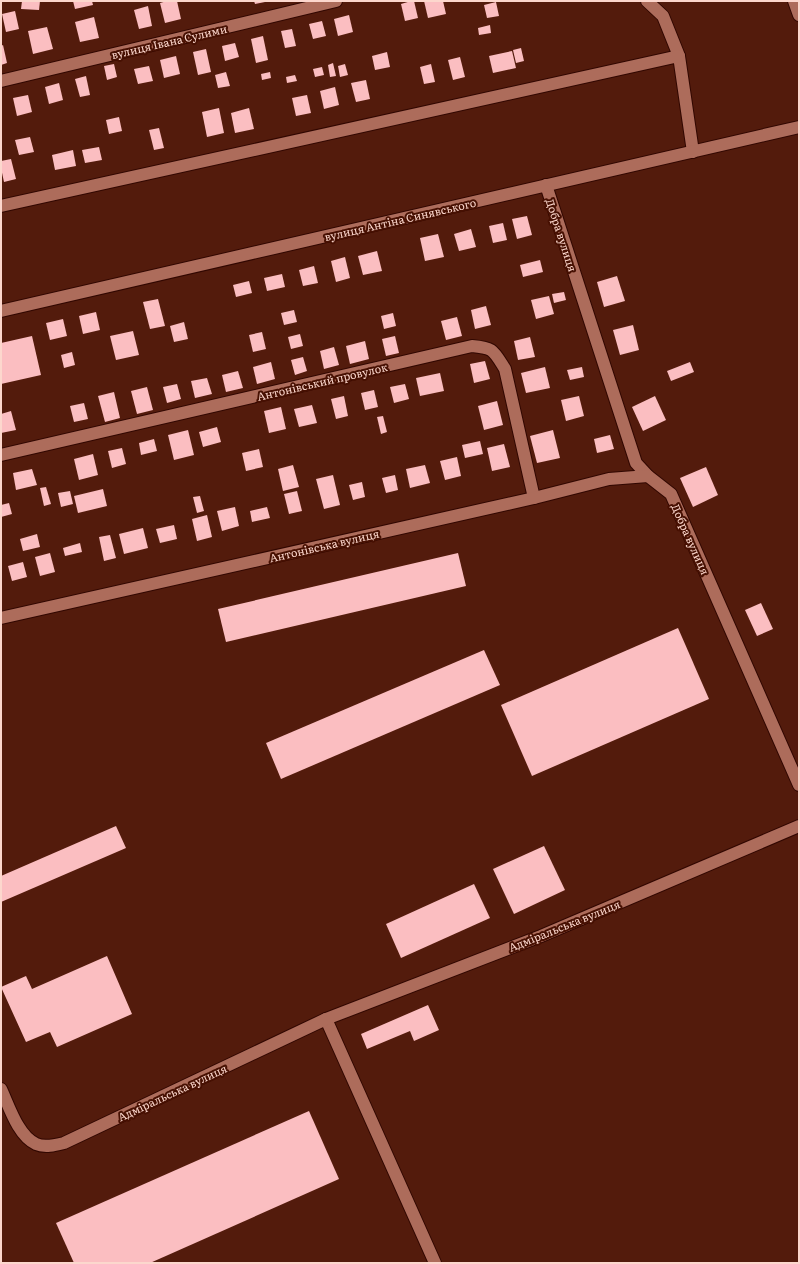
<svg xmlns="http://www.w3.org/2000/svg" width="800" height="1264" viewBox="0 0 800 1264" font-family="Literata,serif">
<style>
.building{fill:#fbbec1}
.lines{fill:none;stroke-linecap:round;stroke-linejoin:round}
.street-casing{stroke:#310700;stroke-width:14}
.secondary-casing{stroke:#310700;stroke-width:14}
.street{stroke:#ad6c5b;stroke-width:12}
.secondary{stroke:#ad6c5b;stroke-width:12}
.labels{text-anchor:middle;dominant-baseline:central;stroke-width:4;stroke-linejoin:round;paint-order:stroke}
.street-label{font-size:11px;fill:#fcd7cd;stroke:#471002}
</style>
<rect width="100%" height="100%" fill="#531b0c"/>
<g class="building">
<polygon points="22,1 40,1 39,10 21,9"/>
<polygon points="73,1 92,1 93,5 75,9"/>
<polygon points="167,1 177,1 181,19 165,23 160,3"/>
<polygon points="254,1 265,1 265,2 255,4"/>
<polygon points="411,1 414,1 418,18 405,21 401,4"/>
<polygon points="424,1 443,1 446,14 428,18"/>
<polygon points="496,2 499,16 487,18 484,5"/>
<polygon points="148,6 152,26 139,29 134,10"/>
<polygon points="15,11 19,29 6,32 2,14"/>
<polygon points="349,15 353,32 338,36 334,19"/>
<polygon points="94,17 99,38 80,42 75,22"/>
<polygon points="322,21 326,36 313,39 309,24"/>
<polygon points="490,25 491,33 479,35 478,28"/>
<polygon points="47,27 53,49 33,54 28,31"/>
<polygon points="292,29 296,46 285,48 281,31"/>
<polygon points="263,36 268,60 256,63 251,39"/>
<polygon points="235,43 239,57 225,61 222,46"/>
<polygon points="3,45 7,63 1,65 1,46"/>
<polygon points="521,48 524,61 516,63 513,50"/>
<polygon points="206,49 211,72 198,75 193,52"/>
<polygon points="512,51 516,68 493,73 489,56"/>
<polygon points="387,52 390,67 375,70 372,56"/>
<polygon points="176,56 180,74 164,78 160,60"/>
<polygon points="460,57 465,77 453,80 448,60"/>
<polygon points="333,63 336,76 330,77 328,65"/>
<polygon points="114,64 117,77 107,80 104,66"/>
<polygon points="345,64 348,75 340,77 338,66"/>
<polygon points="431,64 435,82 424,84 420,67"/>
<polygon points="149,66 153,81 138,84 134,69"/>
<polygon points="322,67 324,75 315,77 313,69"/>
<polygon points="226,72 230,86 218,88 215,75"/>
<polygon points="270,72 271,78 262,80 261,74"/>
<polygon points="295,75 297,81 287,83 286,77"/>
<polygon points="86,76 90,95 80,97 75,79"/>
<polygon points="366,80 370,99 356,102 351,83"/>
<polygon points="59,83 63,100 49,104 45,87"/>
<polygon points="335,87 339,105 324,109 320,91"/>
<polygon points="28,95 32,112 17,116 13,98"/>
<polygon points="307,95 311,113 296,116 292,98"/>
<polygon points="219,108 224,133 207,137 202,112"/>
<polygon points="249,108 254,129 235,133 231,113"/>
<polygon points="119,117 122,131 109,134 106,120"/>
<polygon points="159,128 164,148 154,150 149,130"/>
<polygon points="30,137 34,152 19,155 15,140"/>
<polygon points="99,147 102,160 85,163 82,150"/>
<polygon points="73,150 76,166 55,170 52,155"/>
<polygon points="11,159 16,179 4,182 1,168 1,161"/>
<polygon points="527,216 532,235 517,239 512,219"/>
<polygon points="503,223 507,240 493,243 489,226"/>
<polygon points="471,229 476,247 459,251 454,234"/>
<polygon points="438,234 444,257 425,261 420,238"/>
<polygon points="377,251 382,271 363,275 358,256"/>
<polygon points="345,257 350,278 336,282 331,261"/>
<polygon points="540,260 543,272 523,277 520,265"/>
<polygon points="314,266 318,283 303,286 299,270"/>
<polygon points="282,274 285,287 267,291 264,278"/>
<polygon points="617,276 625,301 604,307 597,282"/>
<polygon points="249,281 252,293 236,297 233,285"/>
<polygon points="564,292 566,300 554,303 552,294"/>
<polygon points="549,296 554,314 536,319 531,300"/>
<polygon points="158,299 165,326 150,329 143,302"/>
<polygon points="486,306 491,325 475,329 471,310"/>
<polygon points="294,310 297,322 284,325 281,313"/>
<polygon points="96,312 100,330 83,334 79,316"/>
<polygon points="393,313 396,326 384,329 381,316"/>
<polygon points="457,317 462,336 446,340 441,321"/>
<polygon points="63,319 67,336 50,340 46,323"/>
<polygon points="184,322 188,339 174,342 170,326"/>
<polygon points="633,325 639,350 620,355 613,330"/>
<polygon points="133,331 139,355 116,360 110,336"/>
<polygon points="262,332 266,349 253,352 249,335"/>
<polygon points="300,334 303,346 291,349 288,337"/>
<polygon points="32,336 41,375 1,384 1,343"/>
<polygon points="395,336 399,353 386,356 382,339"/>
<polygon points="530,337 535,357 518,360 514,341"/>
<polygon points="365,341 369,359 350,364 346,346"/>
<polygon points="334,347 339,365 324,369 320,351"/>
<polygon points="72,352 75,365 64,368 61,355"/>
<polygon points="303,357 307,371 295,375 291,360"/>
<polygon points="485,361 490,379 474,383 470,364"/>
<polygon points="271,362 275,379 257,384 253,367"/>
<polygon points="690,362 694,372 671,381 667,371"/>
<polygon points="545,367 550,388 526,393 521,373"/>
<polygon points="582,367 584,377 570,380 567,370"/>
<polygon points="238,371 243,388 226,392 222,375"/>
<polygon points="440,373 444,391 420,396 416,378"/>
<polygon points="207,378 212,394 195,398 191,381"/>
<polygon points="177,384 181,399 167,403 163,387"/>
<polygon points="405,384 409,399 394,403 390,387"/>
<polygon points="147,387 153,410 137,414 131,391"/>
<polygon points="374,390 378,407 365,410 361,393"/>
<polygon points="114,392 120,418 105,422 98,396"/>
<polygon points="344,396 348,416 336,419 331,399"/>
<polygon points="579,396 584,416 566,421 561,400"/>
<polygon points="655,396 666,420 643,431 632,407"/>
<polygon points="497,401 503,425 484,430 478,406"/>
<polygon points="84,403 88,419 74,422 70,406"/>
<polygon points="312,405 317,423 299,427 294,409"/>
<polygon points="281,407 286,429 269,433 264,411"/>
<polygon points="11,411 16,430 1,433 1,414"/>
<polygon points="383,416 387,432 381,434 377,417"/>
<polygon points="217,427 221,442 203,447 199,432"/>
<polygon points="188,430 194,455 174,460 168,435"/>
<polygon points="553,430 560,458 537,463 530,436"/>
<polygon points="610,435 614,449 597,453 594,439"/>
<polygon points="154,439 157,451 141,455 139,443"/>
<polygon points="480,441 483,454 465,458 462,445"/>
<polygon points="504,444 510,467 492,471 487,448"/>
<polygon points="122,448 126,464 112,468 108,451"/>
<polygon points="259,449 263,467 246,471 242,453"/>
<polygon points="93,454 98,475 79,480 74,459"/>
<polygon points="457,457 461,476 445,480 440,461"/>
<polygon points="293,465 299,487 283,491 278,469"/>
<polygon points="425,465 430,483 410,488 406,469"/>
<polygon points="706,467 718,495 693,507 680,478"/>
<polygon points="32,469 37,485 16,490 13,473"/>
<polygon points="333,475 340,505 324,509 316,479"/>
<polygon points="395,475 398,490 386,493 382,478"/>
<polygon points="362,482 365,497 353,500 349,485"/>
<polygon points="46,487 51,504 44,506 40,488"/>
<polygon points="103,489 107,506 78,513 74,496"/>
<polygon points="70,491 73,504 61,507 58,493"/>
<polygon points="297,491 302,511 289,514 284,494"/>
<polygon points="200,496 204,511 197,513 193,497"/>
<polygon points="9,503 12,514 1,517 1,505"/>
<polygon points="235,507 239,526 222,531 217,511"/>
<polygon points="267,507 270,518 252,522 250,511"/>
<polygon points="207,515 212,537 197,541 192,519"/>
<polygon points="174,525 177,539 160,543 156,529"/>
<polygon points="143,528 148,548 124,554 119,534"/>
<polygon points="37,534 40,547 23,551 20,539"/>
<polygon points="110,535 116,558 104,561 99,537"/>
<polygon points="80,543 82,552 65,556 63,548"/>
<polygon points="50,553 55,572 40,576 35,557"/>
<polygon points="458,553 466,586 226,642 218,609"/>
<polygon points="23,562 27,577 12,581 8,566"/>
<polygon points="761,603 773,629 757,636 745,610"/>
<polygon points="678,628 709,699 532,776 501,705"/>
<polygon points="484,650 500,685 281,779 266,743"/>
<polygon points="116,826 126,848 1,902 1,876"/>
<polygon points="544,846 565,890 514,914 493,869"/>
<polygon points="474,884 490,918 401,958 386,924"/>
<polygon points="107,956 132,1014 57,1047 50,1032 26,1042 1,987 26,976 32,989"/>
<polygon points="428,1005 439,1030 414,1041 410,1031 367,1049 361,1034"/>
<polygon points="309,1111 339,1179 150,1263 74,1263 56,1223"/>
</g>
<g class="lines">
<g class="street-casing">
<g id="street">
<polyline points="647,1 663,16 679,56 693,152"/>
<polyline points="794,1 799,15"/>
<polyline points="1,81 336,1"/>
<polyline points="546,185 636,463 648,476 671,494 799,785"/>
<polyline points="1,206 679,56"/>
<path d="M1,455L472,346C494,348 493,350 505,369L534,498"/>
<polyline points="1,618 534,498 609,479 648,476"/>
<polyline points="326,1019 435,1263"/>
<path d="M1,1089C9,1106 18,1136 36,1144C45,1148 56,1145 64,1143L326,1019L541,936L799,826"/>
</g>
</g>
<g class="secondary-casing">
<polyline id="secondary" points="1,311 799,127"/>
</g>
<use href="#street" class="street"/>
<use href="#secondary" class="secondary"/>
</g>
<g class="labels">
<g class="street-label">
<text transform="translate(169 41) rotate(-13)">вулиця Івана Сулими</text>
<text transform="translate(400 219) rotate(-13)">вулиця Антіна Синявського</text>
<text transform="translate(562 235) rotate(72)">Добра вулиця</text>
<text transform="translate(322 381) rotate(-13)">Антонівський провулок</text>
<text transform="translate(691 539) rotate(66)">Добра вулиця</text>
<text transform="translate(324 545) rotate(-13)">Антонівська вулиця</text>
<text transform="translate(564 925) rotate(-22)">Адміральська вулиця</text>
<text transform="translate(172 1092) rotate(-25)">Адміральська вулиця</text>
</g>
</g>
<rect width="800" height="1264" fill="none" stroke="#fcd7cd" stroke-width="4"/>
</svg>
